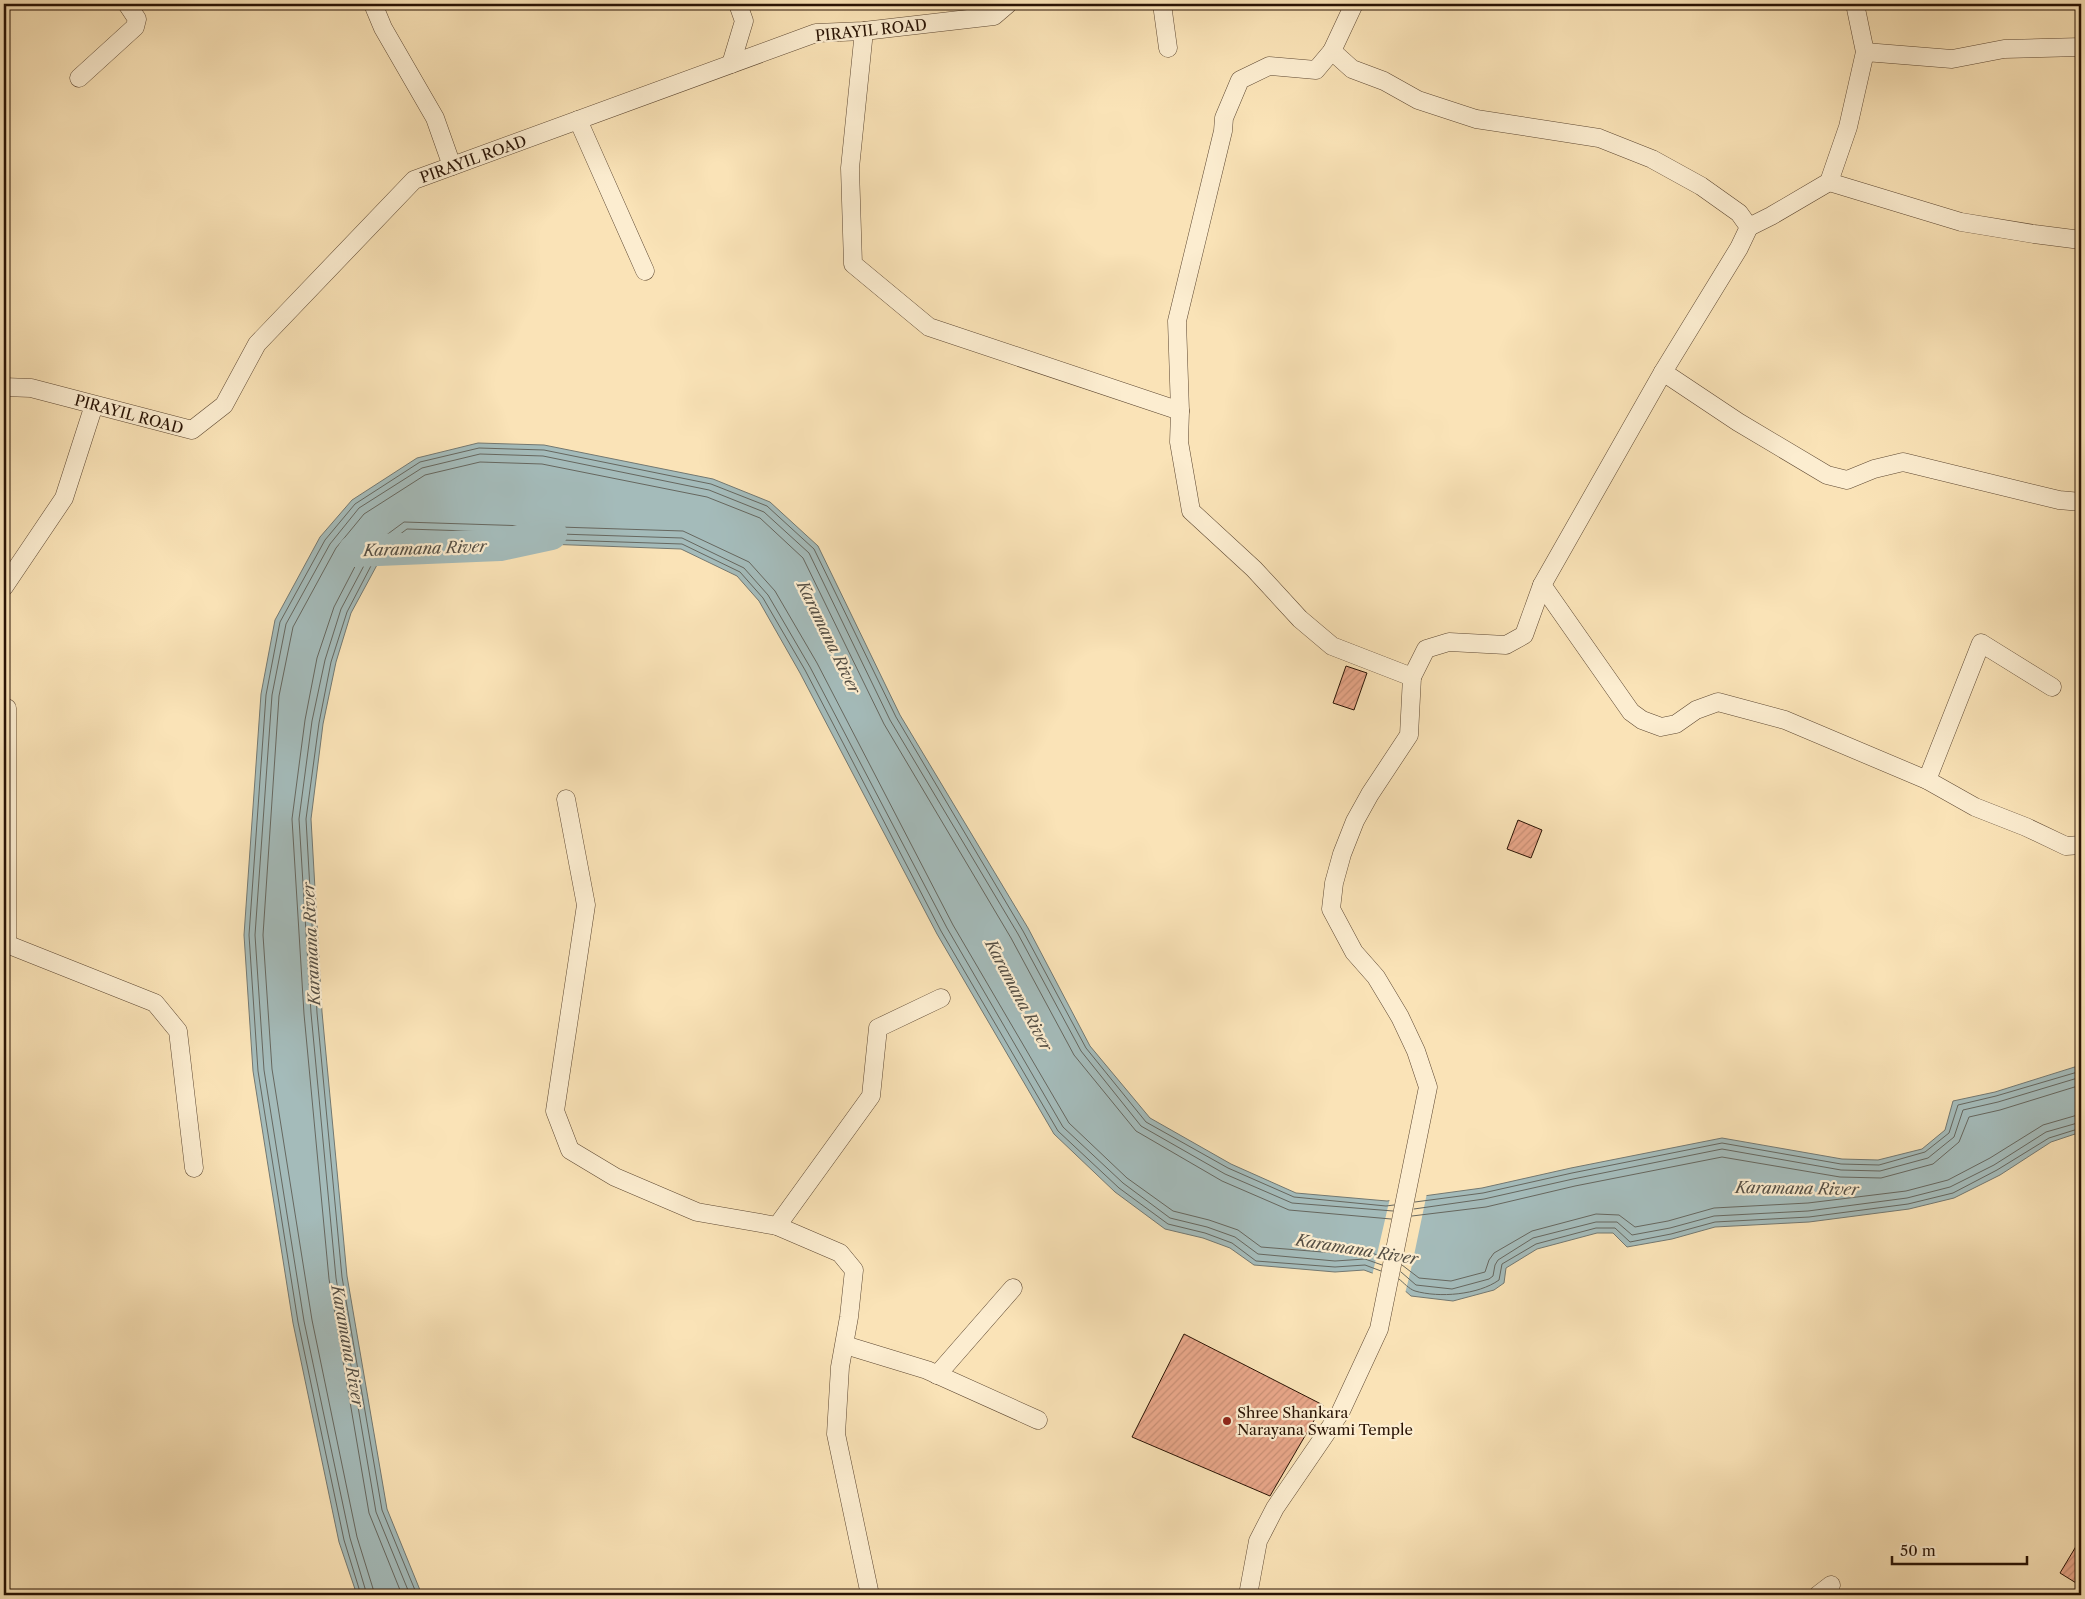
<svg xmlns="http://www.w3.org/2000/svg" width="2085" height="1599" viewBox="0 0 2085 1599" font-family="'Libre Caslon Text',serif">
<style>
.water{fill:#a4bbba;stroke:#737871}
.pier{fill:#fae3b7}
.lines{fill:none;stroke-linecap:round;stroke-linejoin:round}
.shore{stroke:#66675f;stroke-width:1}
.river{stroke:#a4bbba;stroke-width:32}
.building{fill:url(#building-hatch);stroke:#291304}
.street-casing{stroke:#5d4731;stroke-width:19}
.street{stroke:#fcedd0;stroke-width:18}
.poi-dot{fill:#8f2418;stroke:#fcedd0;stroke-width:2}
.labels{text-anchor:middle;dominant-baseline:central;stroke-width:4.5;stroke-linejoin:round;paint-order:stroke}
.street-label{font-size:15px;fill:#291304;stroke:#fcedd0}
.poi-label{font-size:15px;fill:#291304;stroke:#fcedd0;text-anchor:start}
.water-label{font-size:16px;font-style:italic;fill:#544e44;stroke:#fcedd0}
</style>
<defs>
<pattern id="building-hatch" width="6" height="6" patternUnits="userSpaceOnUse" patternTransform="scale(1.25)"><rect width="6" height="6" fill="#e9a78a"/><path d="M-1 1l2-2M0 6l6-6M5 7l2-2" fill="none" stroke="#c88f75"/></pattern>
</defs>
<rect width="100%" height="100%" fill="#fae3b7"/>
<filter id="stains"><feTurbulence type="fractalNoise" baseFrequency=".004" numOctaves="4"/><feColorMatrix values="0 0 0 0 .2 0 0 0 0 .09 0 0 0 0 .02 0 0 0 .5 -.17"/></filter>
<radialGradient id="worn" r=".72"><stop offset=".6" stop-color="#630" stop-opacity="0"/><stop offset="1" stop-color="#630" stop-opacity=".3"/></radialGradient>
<polygon class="water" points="478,443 544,445 713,479 770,502 818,546 900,715 1028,928 1090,1046 1150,1118 1231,1164 1296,1193 1387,1201 1482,1188 1571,1168 1722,1138 1842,1159 1878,1160 1922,1149 1945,1130 1953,1101 1995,1092 2081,1065 2081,1132 2051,1142 2000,1175 1954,1198 1909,1209 1809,1222 1715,1227 1672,1239 1627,1247 1613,1233 1597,1233 1537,1249 1506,1268 1504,1283 1494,1290 1453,1301 1411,1296 1394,1281 1364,1270 1335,1272 1254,1265 1230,1248 1203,1238 1165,1229 1115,1192 1054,1134 937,934 800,673 759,601 737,576 681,549 410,539 377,565 351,613 336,662 323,724 311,819 322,1012 347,1276 387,1509 422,1595 357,1595 339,1542 293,1323 253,1071 244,935 261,694 275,620 320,537 352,500 417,458"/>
<polygon class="pier" points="1427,1193 1412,1265 1405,1294 1393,1284 1372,1276 1390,1198"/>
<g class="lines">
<g class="shore">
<polyline points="1415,1202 1483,1193 1572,1173 1722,1143 1841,1164 1879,1165 1925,1152 1949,1133 1958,1105 1996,1096 2081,1071"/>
<polyline points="1414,1209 1484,1199 1573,1179 1722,1149 1841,1170 1880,1171 1928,1158 1954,1137 1963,1110 1998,1102 2081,1077"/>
<polyline points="1412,1216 1486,1207 1575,1186 1722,1157 1840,1177 1881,1178 1933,1164 1959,1142 1969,1117 2000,1110 2081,1085"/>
<polyline points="1402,1265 1419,1278 1451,1281 1485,1272 1489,1260 1494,1253 1532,1231 1596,1214 1619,1215 1635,1227 1668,1221 1714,1208 1808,1203 1906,1191 1948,1180 1990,1158 2043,1125 2081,1114"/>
<polyline points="1401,1272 1416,1285 1452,1289 1489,1279 1493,1276 1495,1265 1498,1260 1533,1238 1596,1222 1617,1222 1632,1235 1670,1228 1714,1216 1808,1211 1907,1198 1950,1187 1994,1165 2046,1132 2081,1122"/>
<path d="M1399,1279C1404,1283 1409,1289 1415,1291C1439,1298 1478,1295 1499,1280L1502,1264L1536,1244L1596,1228H1615L1630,1242L1671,1234L1715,1222L1809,1217L1908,1204L1953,1193L1997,1170L2049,1138L2081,1128"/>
<polyline points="361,1595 344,1540 298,1322 258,1071 249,935 266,695 280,622 325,540 355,504 420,462 479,448 544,450 711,484 767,506 814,549 896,717 1023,931 1086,1048 1146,1122 1228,1168 1294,1197 1386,1206 1394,1205"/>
<polyline points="367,1595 350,1538 304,1321 264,1070 255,935 272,695 286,624 330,544 359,508 422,468 480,454 543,456 709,490 764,512 809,553 890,720 1018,934 1081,1051 1141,1126 1225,1174 1292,1203 1393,1211"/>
<polyline points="375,1595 357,1537 312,1320 272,1069 263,935 279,696 293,627 336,548 364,514 425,475 480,462 542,464 707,497 760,518 803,558 884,724 1011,938 1074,1055 1136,1131 1222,1181 1289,1210 1391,1219"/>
<polyline points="402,1595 369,1513 329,1279 304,1014 292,819 305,720 317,658 334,607 362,553 404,522 683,531 749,562 775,591 817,663 953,925 1069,1123 1127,1178 1173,1211 1209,1220 1238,1230 1261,1247 1335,1253 1366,1251 1383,1257"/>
<polyline points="410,1595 376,1512 336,1278 311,1013 299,819 312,721 325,660 341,609 368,558 407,529 682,538 744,568 768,595 810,667 947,928 1063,1127 1123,1183 1170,1218 1207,1227 1235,1237 1258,1254 1335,1261 1365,1259 1382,1265"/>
<polyline points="417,1595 382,1510 342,1277 317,1013 306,819 319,723 331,662 347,612 373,562 409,535 682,544 740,572 763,598 805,670 941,931 1058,1131 1119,1188 1168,1224 1205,1233 1232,1243 1256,1261 1335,1267 1365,1265 1381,1271"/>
</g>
<polyline class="river" points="354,551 500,545 551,534"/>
</g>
<g class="building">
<polygon points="1346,666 1367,673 1354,710 1333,703"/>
<polygon points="1518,820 1542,830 1531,858 1507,849"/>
<polygon points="1184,1334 1323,1405 1270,1496 1132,1437"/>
<polygon points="2081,1538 2081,1586 2060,1573"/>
</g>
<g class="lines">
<g class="street-casing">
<g id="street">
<polyline points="373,4 383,28 435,118 452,166"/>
<polyline points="1162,4 1168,48"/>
<polyline points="1354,4 1332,51 1352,69 1384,81 1418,100 1476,119 1599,138 1652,159 1701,186 1739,213 1749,227 1739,248 1663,372 1738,422 1827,475 1847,480 1874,469 1903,462 2059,500 2081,502"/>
<polyline points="1855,4 1865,52"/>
<polyline points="864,31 850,168 853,264 929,327 1180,411"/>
<polyline points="1332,51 1316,70 1269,66 1240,80 1224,118 1223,131 1177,321 1180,411 1179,442 1191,511 1254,569 1300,619 1332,646 1412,677 1426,649 1449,642 1506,645 1524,635 1542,585 1663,372"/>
<polyline points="731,64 744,21 738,4"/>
<polyline points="79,78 135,27 137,19 127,4"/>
<polyline points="578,120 645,271"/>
<polyline points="1829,182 1961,222 2034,234 2081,240"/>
<polyline points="1749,227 1771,216 1829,182 1848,127 1865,52 1952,59 2004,49 2081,47"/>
<polyline points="4,387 31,388 192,430 224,405 257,344 414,180 816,33 864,31 994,16 1008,4"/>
<polyline points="1542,585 1631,712 1642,720 1661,727 1676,724 1696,710 1718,702 1785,720 1927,780 1975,807 2026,827 2066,846 2081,845"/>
<polyline points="4,587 64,498 94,405"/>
<polyline points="7,708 7,945"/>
<polyline points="1927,780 1981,643 2052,687"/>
<polyline points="566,799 586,905 555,1111 570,1150 615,1177 697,1212 777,1226"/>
<polyline points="4,943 155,1003 178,1031 194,1168"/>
<polyline points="845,1345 927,1370 1038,1420"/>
<polyline points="937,1375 1013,1288"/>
<polyline points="870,1595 836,1434 840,1367 849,1317 854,1270 840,1253 777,1226 871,1096 878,1028 941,998"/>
<polyline points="1248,1595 1258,1541 1275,1508 1340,1413 1379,1329 1428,1087 1416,1051 1400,1017 1376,977 1354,952 1331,909 1334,883 1342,854 1355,821 1370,794 1409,735 1412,677"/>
<polyline points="1818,1595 1831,1585"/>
</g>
</g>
<use href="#street" class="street"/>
</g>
<circle class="poi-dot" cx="1227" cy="1421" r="5"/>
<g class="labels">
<g class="street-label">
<text transform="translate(871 30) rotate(-6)">PIRAYIL ROAD</text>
<text transform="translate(473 159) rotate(-20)">PIRAYIL ROAD</text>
<text transform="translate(129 414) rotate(15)">PIRAYIL ROAD</text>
</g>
<g class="poi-label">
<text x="1237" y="1412">Shree Shankara<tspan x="1237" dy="17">Narayana Swami Temple</tspan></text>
</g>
<g class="water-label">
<text transform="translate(425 548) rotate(-2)">Karamana River</text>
<text transform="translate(829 637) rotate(64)">Karamana River</text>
<text transform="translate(311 944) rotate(-93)">Karamana River</text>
<text transform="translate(1019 995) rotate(62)">Karamana River</text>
<text transform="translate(1797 1188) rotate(1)">Karamana River</text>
<text transform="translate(1357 1249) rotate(9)">Karamana River</text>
<text transform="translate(348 1346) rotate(80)">Karamana River</text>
</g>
</g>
<rect width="2085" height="1599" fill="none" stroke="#fae3b7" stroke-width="20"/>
<rect x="5" y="5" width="2075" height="1589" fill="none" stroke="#291304" stroke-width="2.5"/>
<rect x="10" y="10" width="2065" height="1579" fill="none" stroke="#291304"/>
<path d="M1892 1556v8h135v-8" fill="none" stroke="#291304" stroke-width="2.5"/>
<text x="1900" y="1556" font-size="15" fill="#291304" stroke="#fcedd0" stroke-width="4" paint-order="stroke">50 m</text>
<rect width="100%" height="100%" filter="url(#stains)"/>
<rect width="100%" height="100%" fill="url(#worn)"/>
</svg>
